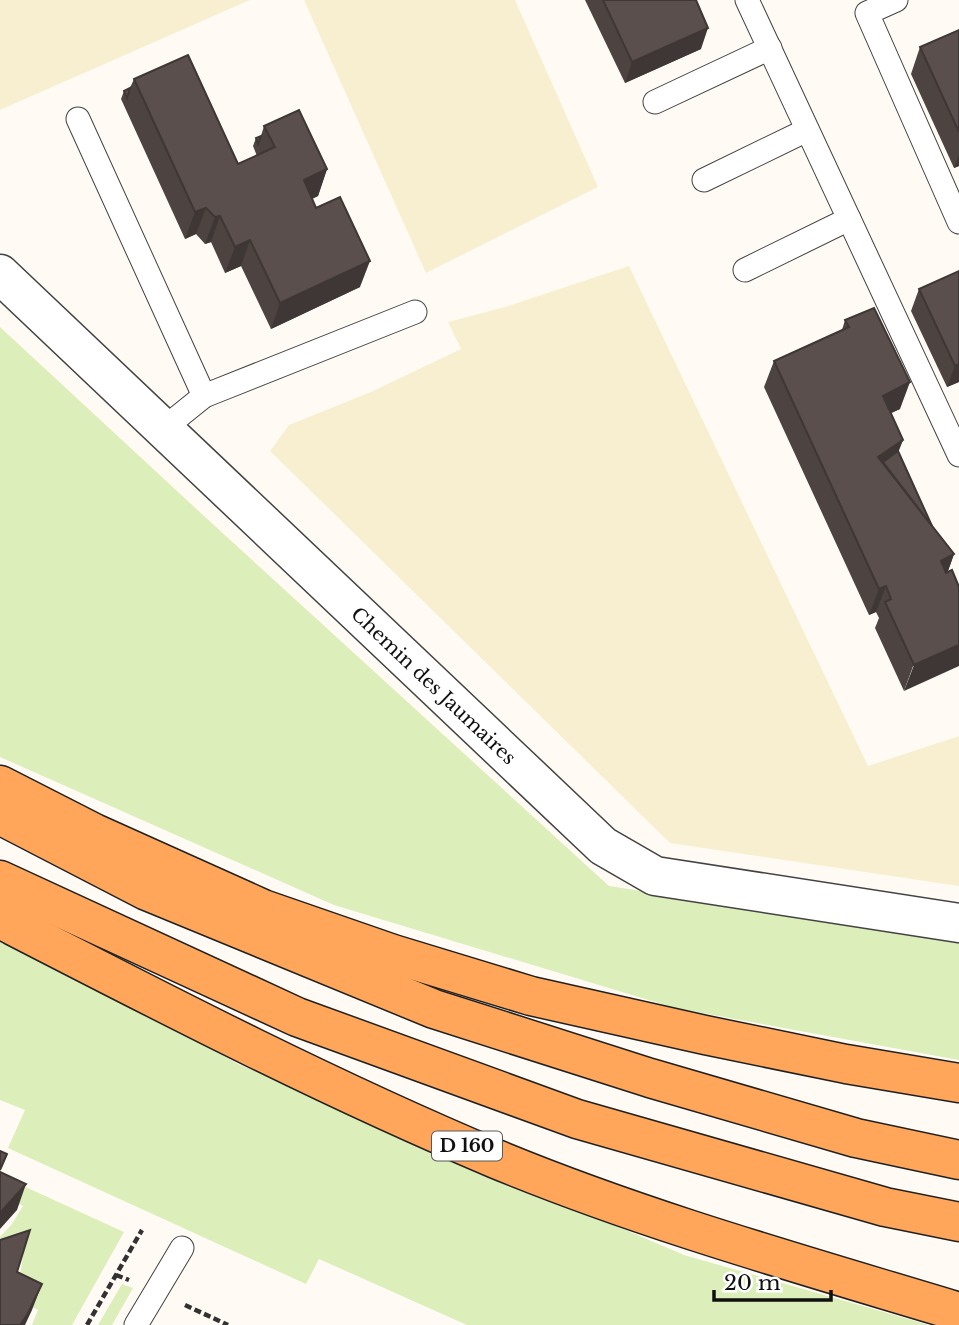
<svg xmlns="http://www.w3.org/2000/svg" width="959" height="1325" viewBox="0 0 959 1325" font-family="'Libre Baskerville',serif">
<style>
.farmland{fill:#f8efd1}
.green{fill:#dceeb9}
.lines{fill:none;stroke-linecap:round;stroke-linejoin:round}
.service-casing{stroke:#434343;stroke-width:25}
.minor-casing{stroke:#434343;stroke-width:41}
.trunk-casing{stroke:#212121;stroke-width:41}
.path{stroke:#323232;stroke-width:4.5;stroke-dasharray:7 3.5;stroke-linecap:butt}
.service{stroke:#fff;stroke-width:23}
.minor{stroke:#fff;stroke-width:38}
.trunk{stroke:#ffa65b;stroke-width:38}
.wall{fill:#4d4441}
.shaded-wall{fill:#3f3735}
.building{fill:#5a4f4c;stroke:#3f3735;stroke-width:2}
.labels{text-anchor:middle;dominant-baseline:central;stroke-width:7;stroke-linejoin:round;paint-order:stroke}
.shield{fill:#fff;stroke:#585858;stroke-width:2}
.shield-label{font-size:18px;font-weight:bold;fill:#101010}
.street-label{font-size:19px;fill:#101010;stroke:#fff}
</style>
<rect width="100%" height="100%" fill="#fffbf4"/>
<g class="farmland">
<polygon points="0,0 250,0 0,110"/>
<polygon points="304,0 515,0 598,187 426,273"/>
<polygon points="629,266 868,766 959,736 959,886 670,843 270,451 289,425 373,391 461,349 448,322 505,307"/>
</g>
<g class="green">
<polygon points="0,327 204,516 609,886 959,940 959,1060 675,1008 334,905 0,757"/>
<polygon points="0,930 238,1064 684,1255 929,1325 467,1325 319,1259 306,1284 8,1148 25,1110 0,1100"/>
<polygon points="8,1179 124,1232 72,1325 32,1325 38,1310 16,1298 24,1251 0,1259 0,1237 12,1224 23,1206 0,1195"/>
<polygon points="122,1284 133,1288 112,1325 98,1325"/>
</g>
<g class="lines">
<g class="service-casing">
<g id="service">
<polyline points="747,0 959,455"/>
<polyline points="896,0 867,13 959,222"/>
<polyline points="655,102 770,48"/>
<polyline points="78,119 204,396"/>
<polyline points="704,180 807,130"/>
<polyline points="745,270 849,219"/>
<polyline points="163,429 204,396 415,312"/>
<polyline points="136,1325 182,1248"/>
</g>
</g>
<g class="minor-casing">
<g id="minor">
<path id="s1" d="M0,274L603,846L655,876L959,923"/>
</g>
</g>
<g class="trunk-casing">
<g id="trunk">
<polyline points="0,785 94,833 263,909 393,954 531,996 705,1035 846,1064 959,1083"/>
<polyline points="0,815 147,891 434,1009 650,1078 856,1138 959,1160"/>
<polyline points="0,880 297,1017 577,1119 885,1207 959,1222"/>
<path d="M0,919C163,1003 327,1088 496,1159C646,1221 804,1265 959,1312"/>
</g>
</g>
<g class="path">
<polyline points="116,1275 129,1280"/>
<polyline points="185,1305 228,1325"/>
<polyline points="87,1325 142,1230"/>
</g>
<use href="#service" class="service"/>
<use href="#minor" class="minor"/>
<use href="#trunk" class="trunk"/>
</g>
<g class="wall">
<polygon points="585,0 696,0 701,49 625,83"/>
<polygon points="959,30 959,166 954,168 911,74 920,47"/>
<polygon points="134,79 238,164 257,156 253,146 256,138 261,136 264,126 327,169 318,196 312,199 360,287 271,329 241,266 225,273 211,242 205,244 196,234 185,239 121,99 124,91 130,88"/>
<polygon points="959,271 959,382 947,387 911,311 919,289"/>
<polygon points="845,320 900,409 890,413 903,440 898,451 932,526 954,554 904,691 875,628 879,618 876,612 869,615 764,387 774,361 842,330"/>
</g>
<g class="shaded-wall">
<polygon points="708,28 701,49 625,83 632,62"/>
<polygon points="959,155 959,166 954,168"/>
<polygon points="327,169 318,196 294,207 304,180"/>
<polygon points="206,208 196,234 185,239 195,212"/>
<polygon points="220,216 211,242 205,244 215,217"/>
<polygon points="250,240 241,266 225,273 235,247"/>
<polygon points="370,261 360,287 271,329 280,303"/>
<polygon points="959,364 959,382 947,387 955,366"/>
<polygon points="910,382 900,409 873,422 883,396"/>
<polygon points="903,440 893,466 869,483 878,457"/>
<polygon points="954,554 945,580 941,561"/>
<polygon points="886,586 876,612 869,615 879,589"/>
<polygon points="959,645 959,666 904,691 914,665"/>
<polygon points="26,1184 17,1210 0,1229 0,1213"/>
<polygon points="42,1284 32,1310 25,1325 20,1325"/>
</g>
<g class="building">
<polygon points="603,0 696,0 708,28 632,62"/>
<polygon points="959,30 959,132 920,47"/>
<polygon points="188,55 238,164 275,147 264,126 299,110 327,169 304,180 316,208 340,197 370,261 280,303 250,240 235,247 220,216 215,217 206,208 195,212 134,79"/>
<polygon points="130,88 127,98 124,91"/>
<polygon points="261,136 258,144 256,138"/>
<polygon points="959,271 959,364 955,366 919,289"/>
<polygon points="874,308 910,382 883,396 903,440 878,457 954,554 941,561 946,573 952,570 959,587 959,645 914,665 885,602 891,599 886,586 879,589 774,361 849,327 845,320"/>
<polygon points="898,451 932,526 883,462"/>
<polygon points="0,1151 7,1154 0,1170"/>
<polygon points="0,1172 26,1184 0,1213"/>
<polygon points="30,1230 17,1272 42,1284 27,1315 20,1325 0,1325 0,1240"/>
</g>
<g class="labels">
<rect class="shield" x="432" y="1131.5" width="70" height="29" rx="5"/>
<g class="shield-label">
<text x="467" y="1146">D 160</text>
</g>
<g class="street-label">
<text stroke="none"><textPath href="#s1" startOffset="598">Chemin des Jaumaires</textPath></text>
</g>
</g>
<path d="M714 1290v10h117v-10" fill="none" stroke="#101010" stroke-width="3.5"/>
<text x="724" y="1290" font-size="21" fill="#101010" stroke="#ffffff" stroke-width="5" paint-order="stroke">20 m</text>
</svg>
